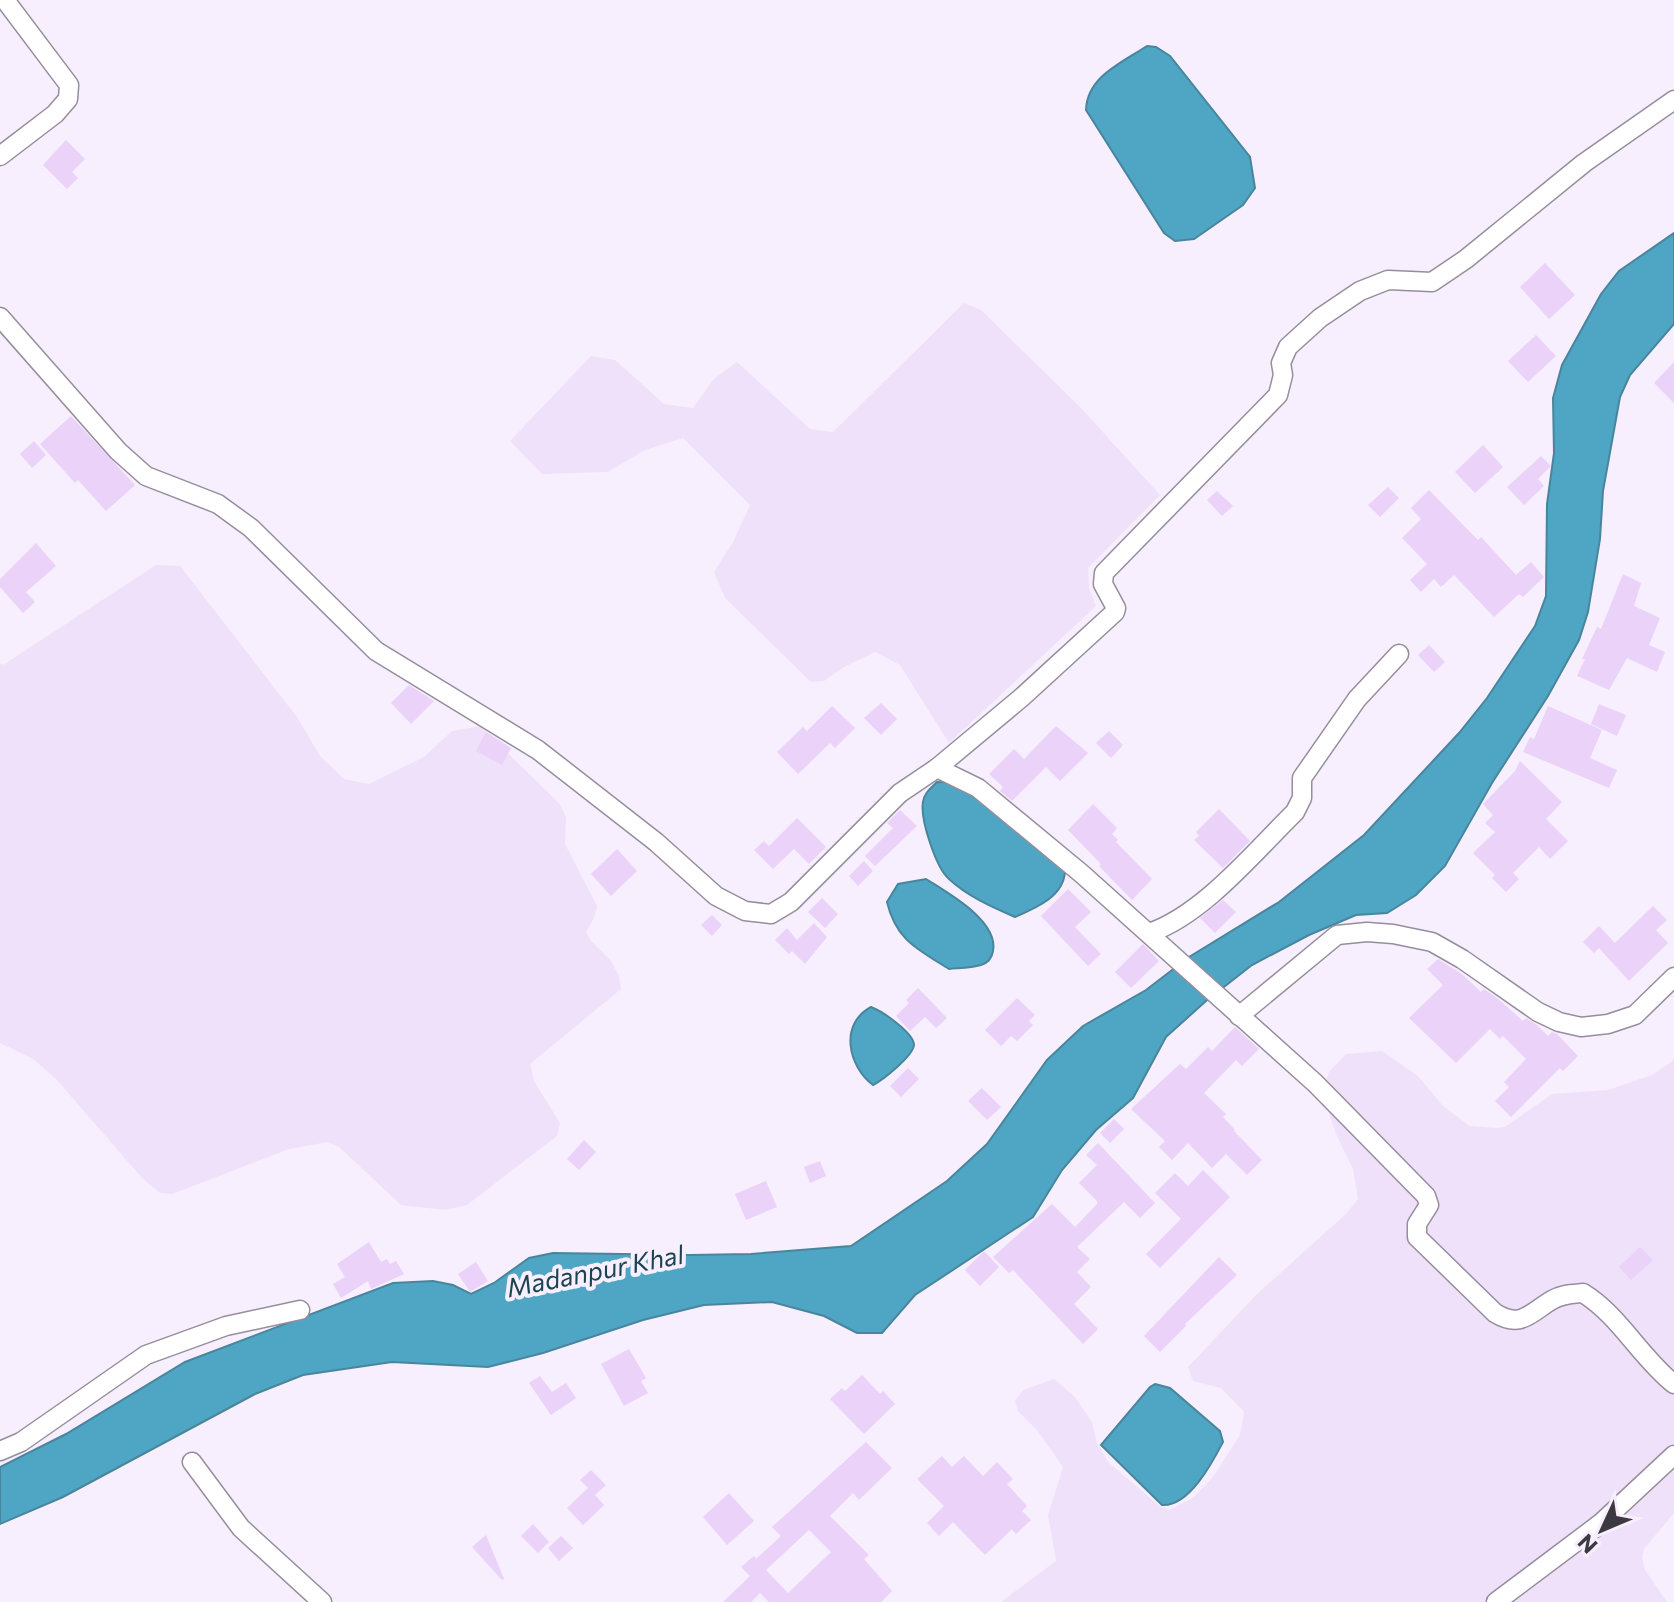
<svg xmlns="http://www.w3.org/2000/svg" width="1674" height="1602" viewBox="0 0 1674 1602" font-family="Commissioner,sans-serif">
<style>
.built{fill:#efe1f9}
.water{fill:#4ea6c4;stroke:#49859c;stroke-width:2}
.building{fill:#ead2f9;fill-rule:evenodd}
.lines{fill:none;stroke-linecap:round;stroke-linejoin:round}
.street-casing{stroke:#968d9d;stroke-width:21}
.street{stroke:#fff;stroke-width:18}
.labels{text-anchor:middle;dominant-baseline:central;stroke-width:8;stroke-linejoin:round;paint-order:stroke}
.water-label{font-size:26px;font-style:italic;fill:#1b4351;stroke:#f7effd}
</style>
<rect width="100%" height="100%" fill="#f7effd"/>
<g class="built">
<polygon points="964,303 981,310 1081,408 1160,495 1088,568 1089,588 1096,606 949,743 900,665 875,652 844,667 824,681 811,682 725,598 714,572 733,542 750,505 683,438 645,450 608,472 542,474 510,441 591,356 615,360 664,404 693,408 714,379 737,362 810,429 833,432"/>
<polygon points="156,565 180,566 297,717 320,756 344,779 369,784 424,757 452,731 480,726 559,803 566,817 565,844 597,906 594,918 586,932 592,942 611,961 619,976 621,989 530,1064 534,1081 560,1123 557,1136 467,1205 446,1210 401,1205 339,1147 328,1142 289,1149 172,1194 160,1193 143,1179 56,1079 33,1059 0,1043 0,663 3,665"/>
<polygon points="1382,1051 1418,1076 1443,1106 1470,1126 1496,1128 1505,1127 1552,1094 1608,1090 1652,1075 1674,1060 1674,1513 1644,1549 1642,1557 1645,1570 1667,1602 1001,1602 1056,1561 1048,1515 1063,1467 1037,1430 1018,1411 1015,1401 1023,1390 1054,1379 1075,1397 1092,1422 1097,1443 1108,1462 1161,1507 1169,1510 1193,1498 1213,1477 1240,1435 1244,1412 1221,1388 1193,1381 1188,1367 1256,1295 1346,1214 1358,1199 1353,1169 1336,1134 1322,1093 1329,1072 1346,1054"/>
</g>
<g class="water">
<path d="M1147,46L1156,47L1170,56L1250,157L1255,188L1243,205L1194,239L1175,241L1164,233L1086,110C1087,77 1121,63 1147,46Z"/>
<polygon points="1674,233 1674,324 1630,375 1620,397 1603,491 1600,539 1588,612 1579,640 1548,696 1492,783 1445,866 1416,895 1387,913 1356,915 1309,935 1252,965 1206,1001 1166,1037 1133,1098 1096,1130 1062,1170 1033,1217 915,1295 882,1333 857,1333 824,1316 772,1302 704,1305 643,1320 543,1353 488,1367 392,1362 303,1375 255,1394 63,1497 0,1524 0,1467 66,1434 185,1362 393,1283 433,1281 453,1285 471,1294 494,1283 529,1258 553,1253 690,1255 751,1254 851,1246 947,1181 987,1144 1047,1060 1083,1026 1146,990 1189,957 1279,902 1364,835 1459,733 1487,698 1535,626 1546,596 1547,504 1554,453 1553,398 1562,365 1601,294 1619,271"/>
<path d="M937,782L962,783L1065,870C1065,896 1036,908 1015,917C992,907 967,896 949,879C936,868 920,819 923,802C924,793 931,788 937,782Z"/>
<path d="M926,879C948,893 999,921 993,951C992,958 987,963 981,965C971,968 959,968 949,969C917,949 896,940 887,902L898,884Z"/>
<path d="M871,1007C882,1011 914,1033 914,1045C913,1056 883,1080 873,1085C848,1066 839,1024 871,1007Z"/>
<path d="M1155,1384L1170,1388L1220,1431L1223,1442C1212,1463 1189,1507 1162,1505L1101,1445L1150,1387Z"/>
</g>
<g class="building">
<polygon points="66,140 85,159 72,172 78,178 67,189 43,165"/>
<polygon points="1545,263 1575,295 1549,319 1520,287"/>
<polygon points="1536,335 1556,356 1528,382 1508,361"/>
<polygon points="1674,362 1674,403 1654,383"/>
<polygon points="71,416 135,485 106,511 78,480 75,483 40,444"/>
<polygon points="34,441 46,455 32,468 20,454"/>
<polygon points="1483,445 1503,467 1475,493 1455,472"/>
<polygon points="1541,456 1551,466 1538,479 1544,486 1524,505 1507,487"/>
<polygon points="1388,487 1399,498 1380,517 1368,505"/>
<polygon points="1429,490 1478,540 1481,537 1516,575 1531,562 1544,577 1523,597 1519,594 1494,617 1454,575 1441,587 1434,579 1421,592 1410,580 1427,564 1402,538 1421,519 1411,508"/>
<polygon points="1217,491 1233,506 1222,516 1207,500"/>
<polygon points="36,543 56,566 26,592 35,602 23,613 0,587 0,579"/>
<polygon points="1623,574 1641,583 1634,606 1660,618 1649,645 1665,652 1657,672 1627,658 1609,690 1577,676 1585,659 1582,659 1597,627 1601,629"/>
<polygon points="1429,645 1445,662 1434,672 1418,655"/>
<polygon points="409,685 434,701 411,724 391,703"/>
<polygon points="881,703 897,719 881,735 864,718"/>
<polygon points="1599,704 1626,715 1617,736 1591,724"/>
<polygon points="832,706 855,728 835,748 830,743 798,774 777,752 803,727 807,731"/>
<polygon points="1548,706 1602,730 1590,758 1617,770 1609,788 1523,752 1530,737 1534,739"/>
<polygon points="1056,726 1088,753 1060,781 1046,767 1012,801 1000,791 1003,787 989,774 1014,749 1024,759"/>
<polygon points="1109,731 1123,745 1111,758 1096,743"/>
<polygon points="486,732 511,748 502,765 476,751"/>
<polygon points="1520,761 1562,802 1546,819 1568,841 1550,859 1539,847 1513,873 1519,879 1506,892 1492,878 1495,875 1473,853 1495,832 1485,823 1493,815 1483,804 1515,771"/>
<polygon points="1093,804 1117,828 1112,834 1118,840 1116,842 1152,879 1132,900 1099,866 1101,864 1068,830"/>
<polygon points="1219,809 1250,841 1223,868 1194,840 1199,836 1196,832"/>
<polygon points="900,810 917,826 875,866 865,856 893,828 887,823"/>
<polygon points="797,818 826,847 809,864 794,849 773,869 754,850 764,841 769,846"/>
<polygon points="617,849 637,871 611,896 591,874"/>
<polygon points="864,861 873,871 858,886 849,876"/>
<polygon points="1068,889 1091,912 1075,927 1101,954 1088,966 1041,916"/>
<polygon points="822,898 838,914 825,928 808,912"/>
<polygon points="1223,900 1236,912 1215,933 1200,918"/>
<polygon points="1653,906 1667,920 1656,930 1668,943 1629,981 1599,948 1594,953 1583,942 1599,926 1615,943"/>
<polygon points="712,915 722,925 712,936 701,925"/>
<polygon points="814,923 827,937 805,964 792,951 789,954 775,940 787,928 797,940"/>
<polygon points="1143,944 1159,961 1131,988 1115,972"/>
<polygon points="1438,959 1462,974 1481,992 1484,989 1497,998 1523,1021 1526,1018 1537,1025 1548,1036 1552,1032 1557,1034 1578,1056 1563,1071 1560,1068 1511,1117 1495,1101 1509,1087 1504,1082 1526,1059 1503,1036 1500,1039 1490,1029 1456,1063 1409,1018 1443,985 1427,969"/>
<polygon points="918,988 947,1018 936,1028 925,1017 910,1031 896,1016 909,1003 906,1000"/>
<polygon points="1017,998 1035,1015 1029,1021 1033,1025 1017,1041 1011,1036 1001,1046 985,1030"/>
<polygon points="1235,1027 1259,1049 1242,1066 1236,1060 1204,1093 1226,1114 1223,1117 1235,1130 1234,1131 1262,1160 1247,1175 1226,1154 1212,1168 1188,1143 1172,1160 1159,1147 1165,1141 1131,1109 1180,1064 1186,1069 1208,1047 1212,1051"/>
<polygon points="908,1068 919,1079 901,1097 890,1086"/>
<polygon points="982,1088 1001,1107 987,1120 968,1101"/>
<polygon points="1114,1119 1124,1129 1110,1143 1100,1133"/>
<polygon points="584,1140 596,1152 579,1170 567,1159"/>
<polygon points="1098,1143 1155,1203 1140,1218 1124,1202 1077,1247 1090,1259 1077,1272 1091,1287 1074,1304 1098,1329 1083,1344 1013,1270 1009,1273 993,1257 1052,1204 1075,1227 1097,1204 1097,1201 1079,1183 1097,1165 1086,1155"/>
<polygon points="820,1161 826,1176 810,1183 804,1167"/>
<polygon points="1203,1170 1230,1197 1160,1268 1146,1254 1181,1219 1155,1193 1175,1173 1188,1186"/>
<polygon points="766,1181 777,1207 746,1220 735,1194"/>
<polygon points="369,1242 381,1262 387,1259 390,1264 396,1261 404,1274 371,1289 368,1281 341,1298 333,1284 345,1277 337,1264"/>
<polygon points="1640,1247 1653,1260 1631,1280 1619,1267"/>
<polygon points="984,1251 999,1267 980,1286 965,1270"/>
<polygon points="1219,1257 1237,1275 1185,1324 1186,1326 1160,1352 1144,1336"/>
<polygon points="476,1262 488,1281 470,1292 458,1274"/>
<polygon points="629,1349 646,1378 641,1381 648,1393 624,1406 601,1364"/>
<polygon points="862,1375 880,1394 883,1391 895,1404 864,1434 830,1399 842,1388 845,1391"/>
<polygon points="540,1376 552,1392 566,1383 576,1398 551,1415 529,1383"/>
<path d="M866,1442L892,1468L859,1500L853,1493L830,1516L869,1555L864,1559L892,1591L881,1602H769L760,1593L751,1602H723L750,1576L741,1567L754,1556L756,1559L781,1536L772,1527ZM809,1530L831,1552L788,1593L766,1570Z"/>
<polygon points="942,1456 952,1467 964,1456 983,1476 997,1462 1013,1479 1007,1484 1027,1506 1022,1511 1031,1520 1016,1534 1012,1529 985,1555 953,1522 939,1536 927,1523 944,1506 917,1479"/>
<polygon points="591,1470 606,1485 595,1495 604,1505 583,1525 567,1508 588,1488 580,1480"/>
<polygon points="729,1493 754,1521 727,1545 703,1517"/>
<polygon points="533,1524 549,1542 538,1553 521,1536"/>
<polygon points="486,1535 504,1579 502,1580 472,1547"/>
<polygon points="561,1536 573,1548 559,1561 548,1548"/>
</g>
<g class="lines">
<g class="street-casing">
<g id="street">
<path d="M1674,100L1584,163L1466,259L1432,282L1388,280L1360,291L1320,318L1288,347L1281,363L1283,375L1278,395L1104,573L1103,584L1116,608L1115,612L1021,698L937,768L978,788L1082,874L1315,1083L1426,1196L1429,1205L1417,1224V1237L1495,1313C1521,1329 1530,1313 1552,1300C1562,1294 1572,1294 1583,1293C1620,1316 1640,1357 1674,1384"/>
<polyline points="0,156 55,114 68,99 69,85 5,0"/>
<polyline points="0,317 118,451 146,476 218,504 251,528 376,651 538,750 656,842 716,896 745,911 771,914 791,902 900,793 937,768"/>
<path d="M1149,933C1203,915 1255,851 1295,812L1302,798V778L1357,699L1399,654"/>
<polyline points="1239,1016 1337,935 1367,932 1393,934 1432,942 1462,959 1538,1012 1559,1022 1581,1027 1608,1024 1635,1015 1674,977"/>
<polyline points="0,1451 21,1442 146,1355 226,1326 300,1310"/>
<polyline points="192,1462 241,1528 322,1602"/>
<polyline points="1496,1602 1601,1523 1674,1455"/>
</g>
</g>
<use href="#street" class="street"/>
</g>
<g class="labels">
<g class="water-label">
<text transform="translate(595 1270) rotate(-11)">Madanpur Khal</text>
</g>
</g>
<g transform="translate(1602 1530) rotate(226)" stroke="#f7effd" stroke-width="6" paint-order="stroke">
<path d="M0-6L14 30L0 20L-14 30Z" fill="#3d3940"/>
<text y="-12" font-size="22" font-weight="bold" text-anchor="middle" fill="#3d3940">N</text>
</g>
</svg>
